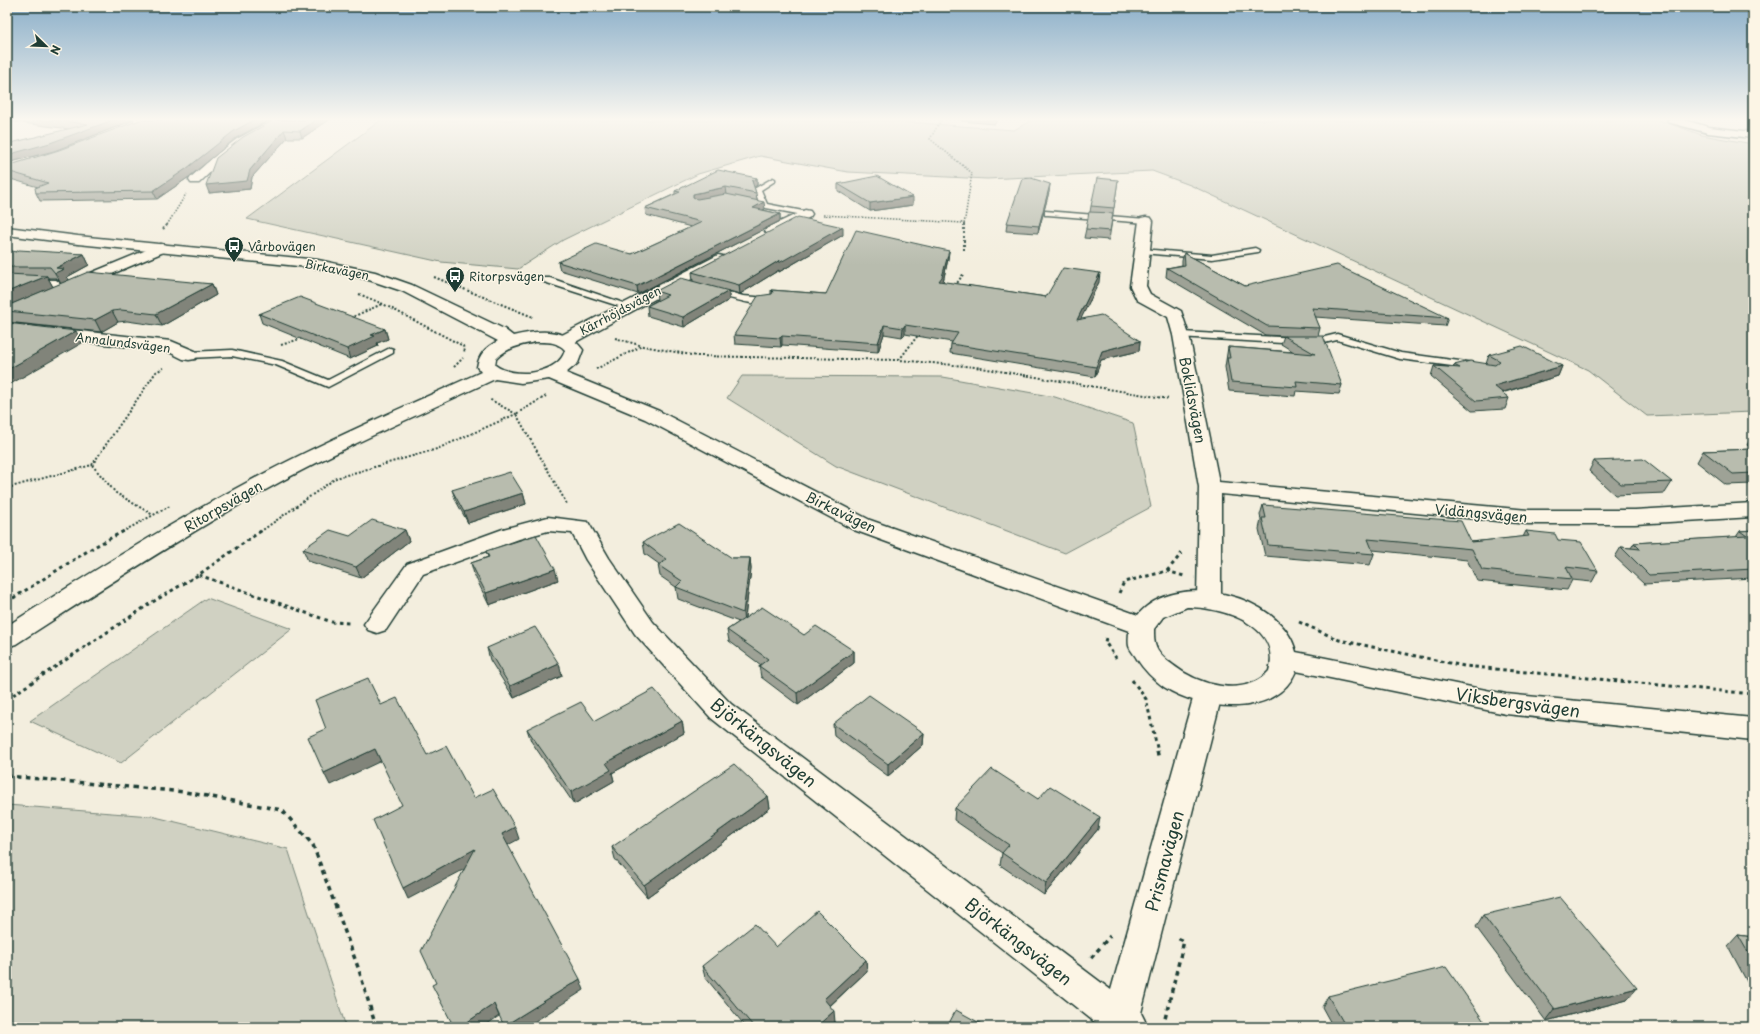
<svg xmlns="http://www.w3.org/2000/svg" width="1760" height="1034" viewBox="0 0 1760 1034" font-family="'Playpen Sans',sans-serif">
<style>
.green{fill:#d0d1c2;stroke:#78877b}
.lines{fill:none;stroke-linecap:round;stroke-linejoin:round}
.service-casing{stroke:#1f3d34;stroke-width:3}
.minor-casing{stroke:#1f3d34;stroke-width:3}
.tertiary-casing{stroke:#1f3d34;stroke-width:3}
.path-far3{stroke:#1f3d34;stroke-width:1.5;stroke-dasharray:1.5 1.5;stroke-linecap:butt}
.path-far2{stroke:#1f3d34;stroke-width:2;stroke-dasharray:2 2;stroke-linecap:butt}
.path-far1{stroke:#1f3d34;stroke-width:3;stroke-dasharray:3.5 3.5;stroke-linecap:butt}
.path{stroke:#1f3d34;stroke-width:3.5;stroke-dasharray:4.5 4.5;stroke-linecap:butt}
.service{fill:#fcf5e5;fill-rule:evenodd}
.minor{fill:#fcf5e5;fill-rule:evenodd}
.tertiary{fill:#fcf5e5;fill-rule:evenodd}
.wall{fill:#9ea296;stroke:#1f3d34;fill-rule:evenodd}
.shaded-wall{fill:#81847a;stroke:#1f3d34}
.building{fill:#b8bcae;stroke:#1f3d34}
.labels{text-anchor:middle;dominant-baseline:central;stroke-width:3;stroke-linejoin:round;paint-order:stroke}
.far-poi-label{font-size:12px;fill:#1f3d34;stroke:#fcf5e5;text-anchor:start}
.far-street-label{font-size:12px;fill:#1f3d34;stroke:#fcf5e5}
.street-label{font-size:14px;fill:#1f3d34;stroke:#fcf5e5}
.near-street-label{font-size:17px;fill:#1f3d34;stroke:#fcf5e5}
</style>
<rect width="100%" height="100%" fill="#f3eede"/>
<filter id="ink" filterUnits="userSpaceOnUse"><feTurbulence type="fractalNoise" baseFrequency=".025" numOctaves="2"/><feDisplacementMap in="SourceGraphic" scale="8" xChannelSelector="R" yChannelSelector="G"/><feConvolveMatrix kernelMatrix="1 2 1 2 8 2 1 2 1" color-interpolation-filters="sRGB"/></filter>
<g filter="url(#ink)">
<g class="green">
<polygon points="381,120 880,120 1014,130 1032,120 1659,120 1702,135 1753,144 1753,412 1647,416 1588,370 1190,185 1152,171 987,179 848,172 760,156 698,174 563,240 518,269 441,262 247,219"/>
<polygon points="742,376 943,377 1055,397 1133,423 1151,507 1065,553 836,466 727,398"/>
<polygon points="207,598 292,629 121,763 30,721"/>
<polygon points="7,805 151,816 288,849 346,1027 7,1027"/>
</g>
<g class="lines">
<g class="service-casing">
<g id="service">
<polygon points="773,178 775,179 775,181 761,190 767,204 808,212 808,216 746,204 745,202 749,200 759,202 754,189"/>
<polygon points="1045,211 1146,219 1150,221 1146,223 1048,215 1045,215"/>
<polygon points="1255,248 1259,250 1258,252 1212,259 1142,253 1138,251 1142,249 1212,255"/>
<polygon points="544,278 550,278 632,306 631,308 625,308 544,282"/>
<polygon points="7,279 56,280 60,283 56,286 7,283"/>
<path d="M715,288L743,296L768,298L772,301C763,310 724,296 712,293V289Z"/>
<polygon points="1181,332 1316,339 1337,334 1401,353 1474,363 1479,366 1474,369 1400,359 1337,340 1316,345 1178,337 1176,335"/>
<polygon points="390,348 393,349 393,353 328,387 276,365 232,356 189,358 184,355 189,352 232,350 282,361 328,380"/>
</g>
</g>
<g class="minor-casing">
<g id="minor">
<polygon points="272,120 285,120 245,143 225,158 199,183 191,183 189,180 191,177 217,154 237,139"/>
<polygon points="1667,120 1684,120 1709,127 1753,132 1753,138 1708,133 1668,122"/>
<polygon points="805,210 810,211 812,214 810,217 777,234 767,234 765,231 767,228"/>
<polygon points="1146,217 1151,218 1153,221 1146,286 1150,294 1181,311 1189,335 1219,482 1528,510 1635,510 1753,503 1753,517 1635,524 1528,524 1221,494 1221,600 1218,606 1209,608 1200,606 1197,600 1199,487 1173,335 1168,317 1137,300 1130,286 1139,221 1141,218"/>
<polygon points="161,244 166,245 168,248 166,251 79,288 69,288 66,285 69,282"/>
<polygon points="718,255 723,256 725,259 723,262 570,345 564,346 558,345 556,341 558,337"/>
<polygon points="7,323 171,341 195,351 198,355 195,359 189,360 183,359 167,351 7,333"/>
<polygon points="548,517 588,522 609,558 653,622 731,704 1111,990 1194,695 1198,688 1208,685 1218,688 1222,695 1141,1013 1148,1027 1101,1027 711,718 635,634 586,560 572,533 548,531 519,539 423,574 386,630 377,633 368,630 364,624 407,564 503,529"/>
</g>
</g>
<g class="tertiary-casing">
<path id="tertiary" d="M7,227L78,236L318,260L375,272L412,285L504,329L513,336C538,330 567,327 583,350L578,363L566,373L659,411L870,520L1138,615C1175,569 1282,594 1296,652L1506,694L1753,718V740L1506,714L1296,671C1276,719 1201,711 1164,687C1153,679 1144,670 1137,659C1135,655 1130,650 1129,646C1128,641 1129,635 1129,631L854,530L645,419L549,379L521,383L495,379C416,416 336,450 260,493C177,540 96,592 16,644L7,647V626C85,576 164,527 246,483C322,442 402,408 481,372L477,367C479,354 486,347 498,341L402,291L366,279L318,268L78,244L7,235ZM535,342C546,342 557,341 565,350C559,375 513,379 495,365L496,359C506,348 520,345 535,342ZM1187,607C1222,607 1282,625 1269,671C1244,699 1198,685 1173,665C1166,660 1157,653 1155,644C1154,640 1154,634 1154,629L1163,617Z"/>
</g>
<g class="path-far3">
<polyline points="941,120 930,139 972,173 964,225"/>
<polyline points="823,215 964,223"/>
<polyline points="167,225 186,194"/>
</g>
<g class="path-far2">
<polyline points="964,224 964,251"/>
<polyline points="163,229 168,224"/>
<polyline points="434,277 533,317"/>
<polyline points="955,286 964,273"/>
<polyline points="359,294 383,304 463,346 465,352"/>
<polyline points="350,318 382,304"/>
<polyline points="615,338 643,346 697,356 899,360 975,367 1169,399"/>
<polyline points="281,345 303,338"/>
<polyline points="899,360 919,334"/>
<polyline points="454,367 463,358"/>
<polyline points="596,369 642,346"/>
<polyline points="546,396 516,414 567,504"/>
<polyline points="92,465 116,493 153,515"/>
<polyline points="7,488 92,465 156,372 165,367"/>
<polyline points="122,532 170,506"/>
<polyline points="260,532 336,478 437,449 516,414 489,399"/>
</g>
<g class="path-far1">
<polyline points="1167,571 1182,553"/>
<polyline points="199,575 332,622 350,623"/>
<polyline points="1119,593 1124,582 1167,571 1184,576"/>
<polyline points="7,602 94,547 124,531"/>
<polyline points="1299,622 1339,640 1464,666 1753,694"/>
<polyline points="1106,638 1105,642 1116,658"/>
<polyline points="1132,680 1146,699 1158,752"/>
<polyline points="7,699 151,603 198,575 261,531"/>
</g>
<g class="path">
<polyline points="1157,751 1159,759"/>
<polyline points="7,776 185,792 282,810 313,845 359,970 376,1027"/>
<polyline points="1091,958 1110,936"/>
<polyline points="1163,1027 1184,941 1175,937"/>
</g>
<use href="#service" class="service"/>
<use href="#minor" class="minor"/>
<use href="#tertiary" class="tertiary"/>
</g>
<g class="wall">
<polygon points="7,120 134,120 54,151 7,163 7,144 70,129 7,121"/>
<polygon points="274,120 329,120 302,138 287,138 252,177 250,189 209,193"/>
<polygon points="961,120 997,120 995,124 961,121"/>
<polygon points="236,138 189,177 157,199 40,201 36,193 38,187 7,178 7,166"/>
<polygon points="757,178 757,185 754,187 756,193 757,200 765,209 763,210 780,214 780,221 638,294 560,270 558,262 632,254 691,227 646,215 645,208 675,194 675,191"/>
<polygon points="1118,180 1109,240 1084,238 1086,229 1090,212 1091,206"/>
<polygon points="838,184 913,205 870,211 838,191"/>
<polygon points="1050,184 1049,192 1038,233 1006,231 1007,223"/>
<polygon points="843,235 779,272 779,270 740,294 729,291 729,300 684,327 648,316 647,306 657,300 656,291 693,281 692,272"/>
<path d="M7,250L16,252L84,254L89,265L67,277L69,280L212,284L216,295L162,326L127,321L118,322L101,332L7,322ZM48,278H56L61,284L53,287Z"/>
<polygon points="949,251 948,259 943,282 1046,297 1099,282 1080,319 1140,341 1139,351 1101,360 1095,377 950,353 951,344 952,342 905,334 902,337 884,334 878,352 782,345 781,347 735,344 734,335 771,294 771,290 826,294"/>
<polygon points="1184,253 1245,286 1448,318 1445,326 1315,317 1320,328 1318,336 1342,385 1339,394 1296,391 1295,396 1229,391 1225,367 1228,347 1294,352 1281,344 1284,336 1265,335 1166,277 1167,268 1182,265 1182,261"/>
<polygon points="259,314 385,329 388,339 377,343 378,346 350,359 262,323"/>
<polygon points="1489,355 1562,366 1558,376 1502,393 1509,398 1505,409 1472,411 1431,376 1434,366 1454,367 1454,365 1486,364"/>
<polygon points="1752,436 1753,436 1753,484 1726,485 1697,462 1703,451 1752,449 1747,445"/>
<polygon points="1594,461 1672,482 1665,493 1615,495 1589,471"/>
<polygon points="452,490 523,493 526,504 468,523 456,501"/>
<polygon points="1263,505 1471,542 1523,537 1526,531 1558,540 1598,571 1592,582 1572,580 1567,590 1477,581 1467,560 1373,550 1374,554 1370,565 1265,556 1259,529 1261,520 1260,515"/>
<polygon points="405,530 409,541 361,578 308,561 303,549"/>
<polygon points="1753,530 1753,578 1644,584 1615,557 1621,547 1631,548 1634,543 1736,537 1740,531"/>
<polygon points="643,542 732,558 750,558 751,569 745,618 804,635 854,651 854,663 798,705 761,677 759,666 761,665 729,641 727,630 739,622 678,599 676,587 660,576 658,565 659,564 645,554"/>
<polygon points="486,551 558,580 489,605 474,574 471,563 488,557"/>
<polygon points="487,648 559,664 562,676 514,698 490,660"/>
<polygon points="595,721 682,721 684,733 612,773 614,781 574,804 531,741 527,729"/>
<polygon points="833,724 924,733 923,745 888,776 834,736"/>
<polygon points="768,796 770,808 647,897 615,859 612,847"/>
<polygon points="1038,799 1098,829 1044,895 1000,865 1002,853 954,820 955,808"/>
<polygon points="1483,915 1637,988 1627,1000 1546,1021 1476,927"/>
<polygon points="1738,935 1753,937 1753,993 1728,946"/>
<polygon points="776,947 866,960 867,971 830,1006 835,1022 830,1027 746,1027 705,977 702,966"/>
<polygon points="1328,996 1488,1027 1333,1027 1322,1007"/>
</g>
<g class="shaded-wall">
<polygon points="113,120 134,120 54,151 7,163 7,155"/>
<polygon points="254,120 269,120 236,138 189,177 157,199 153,191 234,131"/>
<polygon points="316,120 329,120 302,138 300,131"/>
<polygon points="284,130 287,138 252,177 250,189 209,193 206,185 250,170"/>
<polygon points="757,178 757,185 753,188 752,181"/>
<polygon points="1050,184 1049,192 1038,233 1039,226"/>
<polygon points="726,187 727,195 694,202 693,197 693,194"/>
<polygon points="913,197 913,205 870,211 870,203"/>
<polygon points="764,202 765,209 753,215 753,208"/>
<polygon points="780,214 780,221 638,294 637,286"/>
<polygon points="843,227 843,235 779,272 779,270 740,294 739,285 780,260"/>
<polygon points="949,251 948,259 942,286 939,281"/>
<polygon points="84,254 89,265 67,277 69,280 61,284 55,273 56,268"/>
<polygon points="1100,273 1099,282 1076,329 1077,320"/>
<polygon points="47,276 53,287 7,306 7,292"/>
<polygon points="212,284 216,295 162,326 156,314"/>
<polygon points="729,291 729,300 684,327 683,317"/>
<polygon points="112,311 118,322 101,332 95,320"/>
<polygon points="884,325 884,334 878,352 878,343"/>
<polygon points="905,325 905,334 902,337 903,328"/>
<polygon points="385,329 388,339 377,343 378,346 350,359 347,349 371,335"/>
<polygon points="76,331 82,343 7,386 7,370"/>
<polygon points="782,336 782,345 781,347 780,338"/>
<polygon points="1140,341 1139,351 1101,360 1095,377 1096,367 1102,351"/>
<polygon points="1562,366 1558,376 1490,396 1494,386"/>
<polygon points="523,493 526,504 468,523 464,512"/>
<polygon points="405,530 409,541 361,578 356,567"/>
<polygon points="750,558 751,569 744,625 743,613"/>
<polygon points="555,569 558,580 489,605 486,593"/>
<polygon points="854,651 854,663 798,705 797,693"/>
<polygon points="559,664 562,676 514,698 510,686"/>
<polygon points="682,721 684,733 612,773 614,781 574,804 571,792 606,763"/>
<polygon points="924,733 923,745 888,776 888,764"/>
<polygon points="375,749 381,761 330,785 324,773"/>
<polygon points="768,796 770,808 647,897 644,885"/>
<polygon points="1100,817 1098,829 1044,895 1046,883"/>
<polygon points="515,827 519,839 506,846 502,834"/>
<polygon points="475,849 480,861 408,899 403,888"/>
<polygon points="866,960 867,971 824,1011 824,999"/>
<polygon points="580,979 584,990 526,1027 505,1027 504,1026"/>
<polygon points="1637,988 1627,1000 1546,1021 1555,1009"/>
<polygon points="494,1004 499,1016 483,1027 460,1027"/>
<polygon points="834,1011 835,1022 830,1027 816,1027"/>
</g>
<g class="building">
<polygon points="50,120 113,120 50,143 7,155 7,144 88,124"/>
<polygon points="140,120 254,120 234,131 186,169 153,191 36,193 35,188 48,183 7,171 7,166 59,150"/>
<polygon points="274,120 316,120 300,131 284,130 250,170 247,181 206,185 216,158 243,137"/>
<polygon points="718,170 757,178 752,181 756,193 726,187 693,194 693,197 697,199 726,194 764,202 753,208 780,214 637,286 558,262 596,244 632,254 702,222 645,208 680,192 675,191"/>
<polygon points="877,176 913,197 870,203 838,184"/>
<polygon points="1031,178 1050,184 1039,226 1007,223 1022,179"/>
<polygon points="1097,178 1118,180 1114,208 1091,206"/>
<polygon points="1089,212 1113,213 1110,231 1086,229"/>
<polygon points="798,217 843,227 779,263 780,260 739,285 692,272"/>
<polygon points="856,230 949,251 942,277 939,281 1046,297 1063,268 1100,273 1077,320 1101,315 1140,341 1102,351 1096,367 951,344 958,333 905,325 903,328 884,325 878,343 782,336 780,338 734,335 758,296 772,294 773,292 771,290 826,294"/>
<polygon points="7,250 16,252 19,250 84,254 56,268 64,269 55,273 50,267 7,267"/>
<polygon points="1184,253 1245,286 1337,265 1448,318 1312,308 1320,328 1267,326 1167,268 1185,265"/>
<polygon points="88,272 212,284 156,314 121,310 112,311 95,320 7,311 7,306"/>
<polygon points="7,274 47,276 7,292"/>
<polygon points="681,278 729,291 683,317 647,306 668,295 656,291"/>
<polygon points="300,297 385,329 371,335 375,336 347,349 259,314"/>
<polygon points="7,323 76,331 7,370"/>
<polygon points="1284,336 1323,336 1342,385 1296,381 1297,387 1231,382 1227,358 1230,358 1228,347 1315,354"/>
<polygon points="1522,346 1562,366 1494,386 1509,398 1476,401 1434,366 1460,368 1454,365 1470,361 1495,365 1500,361 1489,355"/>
<polygon points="1753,449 1753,473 1733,474 1703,451"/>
<polygon points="1643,459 1672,482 1621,484 1594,461"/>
<polygon points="510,472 523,493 464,512 452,490"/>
<polygon points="1263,505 1461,521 1471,542 1529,536 1526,531 1555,534 1558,540 1581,542 1598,571 1566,567 1572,579 1482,570 1472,549 1368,539 1374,554 1268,545 1262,518 1266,518"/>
<polygon points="372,520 405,530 356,567 303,549 330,530 350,536"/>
<polygon points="679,523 732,558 750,558 743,613 676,587 682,581 658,565 667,560 643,542"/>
<polygon points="1753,530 1753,569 1649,575 1621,547 1640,549 1634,543 1747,536 1740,531"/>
<polygon points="536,535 555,569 486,593 471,563 489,557 486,551"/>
<polygon points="762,607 804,635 816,626 854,651 797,693 759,666 768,659 727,630"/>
<polygon points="535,627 559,664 510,686 487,648"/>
<polygon points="368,678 381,705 397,698 427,755 446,746 474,798 493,789 515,827 502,834 580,979 504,1026 494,1004 460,1027 454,1027 432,985 436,983 421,951 475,849 403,888 373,820 402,805 375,749 324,773 308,737 326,729 315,700"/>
<polygon points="654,689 682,721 606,763 611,770 571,792 527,729 581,702 595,721"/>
<polygon points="869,695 924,733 888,764 833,724"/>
<polygon points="734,764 768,796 644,885 612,847"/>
<polygon points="992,769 1038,799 1050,786 1100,817 1046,883 1002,853 1009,845 955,808"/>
<polygon points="1560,897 1637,988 1555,1009 1483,915"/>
<polygon points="817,911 866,960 824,999 834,1011 816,1027 754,1027 702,966 755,924 776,947"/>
<polygon points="1738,935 1753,937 1753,961"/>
<polygon points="1446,967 1488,1027 1346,1027 1328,996"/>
<polygon points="956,1010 987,1027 947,1027"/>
</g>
</g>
<linearGradient id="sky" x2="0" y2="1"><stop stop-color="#8bafc9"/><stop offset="0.45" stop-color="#faf7f0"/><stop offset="1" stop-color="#faf7f0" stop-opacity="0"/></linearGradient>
<rect width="1760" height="265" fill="url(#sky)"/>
<defs>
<g id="bus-pin" transform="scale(1)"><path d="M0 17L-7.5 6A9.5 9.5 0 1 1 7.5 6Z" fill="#1f3d34" stroke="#fcf5e5"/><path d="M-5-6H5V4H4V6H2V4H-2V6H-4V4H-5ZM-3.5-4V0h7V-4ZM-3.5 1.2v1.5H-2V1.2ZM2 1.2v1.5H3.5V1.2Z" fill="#fff"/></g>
</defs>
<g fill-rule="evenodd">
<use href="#bus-pin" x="234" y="246"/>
<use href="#bus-pin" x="455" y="276"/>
</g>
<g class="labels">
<g class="far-poi-label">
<text x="248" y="246">Vårbovägen</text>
<text x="469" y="276">Ritorpsvägen</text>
</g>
<g class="far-street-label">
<text transform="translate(337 269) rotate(11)">Birkavägen</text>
<text transform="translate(620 310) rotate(-28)">Kärrhöjdsvägen</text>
<text transform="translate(123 342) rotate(7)">Annalundsvägen</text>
</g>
<g class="street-label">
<text transform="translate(1193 400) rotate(79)">Boklidsvägen</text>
<text transform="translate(223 506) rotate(-30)">Ritorpsvägen</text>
<text transform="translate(841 512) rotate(26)">Birkavägen</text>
<text transform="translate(1481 513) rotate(5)">Vidängsvägen</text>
</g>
<g class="near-street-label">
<text transform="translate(1518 702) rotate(8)">Viksbergsvägen</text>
<text transform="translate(764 742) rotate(39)">Björkängsvägen</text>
<text transform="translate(1164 861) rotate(-75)">Prismavägen</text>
<text transform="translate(1019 941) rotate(38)">Björkängsvägen</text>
</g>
</g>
<rect width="1760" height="1034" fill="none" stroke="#fcf5e5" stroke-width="24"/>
<rect x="12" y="12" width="1736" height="1010" fill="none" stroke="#1f3d34" stroke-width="1.5" filter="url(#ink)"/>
<g transform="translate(46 46) rotate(113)" stroke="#fcf5e5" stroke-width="3" paint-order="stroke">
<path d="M0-3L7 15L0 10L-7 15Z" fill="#1f3d34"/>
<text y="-6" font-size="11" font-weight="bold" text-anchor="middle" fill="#1f3d34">N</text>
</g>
</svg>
